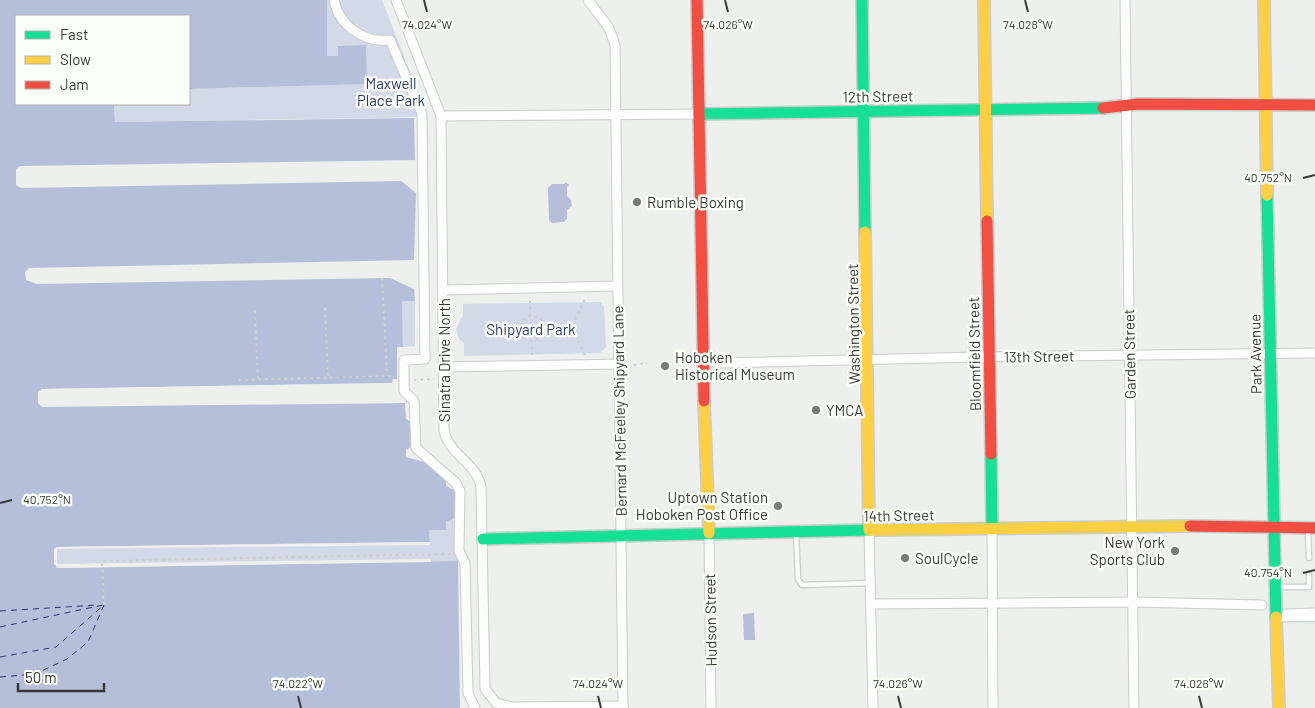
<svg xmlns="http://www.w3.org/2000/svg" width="1315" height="708" viewBox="0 0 1315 708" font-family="Barlow,sans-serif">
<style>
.green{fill:#d2d9e9}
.water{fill:#b5bfda}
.pier{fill:#edf0ec}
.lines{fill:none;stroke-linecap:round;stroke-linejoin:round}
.ferry{stroke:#2c386c;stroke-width:1;stroke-dasharray:6 5;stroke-linecap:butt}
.lane-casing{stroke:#cacdca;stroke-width:7}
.street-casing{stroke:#cacdca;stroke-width:11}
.fast-casing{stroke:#cacdca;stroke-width:14}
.slow-casing{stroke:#cacdca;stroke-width:14}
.jam-casing{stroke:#cacdca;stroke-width:14}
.path{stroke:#cdcecd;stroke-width:2;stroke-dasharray:2.5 4;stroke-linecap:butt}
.lane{stroke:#fcfdfc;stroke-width:4.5}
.street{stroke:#fcfdfc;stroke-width:9}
.fast{stroke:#16e098;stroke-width:11}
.slow{stroke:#ffcf43;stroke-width:11}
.jam{stroke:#f24e42;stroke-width:11}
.ticks{fill:none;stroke:#393a38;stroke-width:2}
.poi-dot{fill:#787a77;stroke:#fafff8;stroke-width:2}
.labels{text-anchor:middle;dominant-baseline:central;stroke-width:5;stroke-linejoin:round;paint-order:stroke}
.park-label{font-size:15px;fill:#2f3b70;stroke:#fafff8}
.street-label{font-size:15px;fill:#393a38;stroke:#fafff8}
.poi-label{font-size:15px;fill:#393a38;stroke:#fafff8;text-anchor:start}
.ticks-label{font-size:12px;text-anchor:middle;fill:#393a38;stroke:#fafff8;stroke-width:5;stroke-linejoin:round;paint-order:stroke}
</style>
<rect width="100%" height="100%" fill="#edf0ec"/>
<g class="green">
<polygon points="327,0 382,0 425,110 426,117 115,122 114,104 189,104 189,89 366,84 338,46 338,56 327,57"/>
<polygon points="402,301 415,301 415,346 403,347"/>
<polygon points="600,302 604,306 606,347 600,353 464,356 464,343 459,339 456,329 463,315 463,304"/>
<polygon points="458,517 458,561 56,568 55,548 430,542 429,530"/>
</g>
<g class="water">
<polygon points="0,0 327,0 327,56 338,56 338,46 366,45 367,84 189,89 189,16 16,16 16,104 114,104 115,122 414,118 415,160 20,166 16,169 16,185 21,188 401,181 416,193 414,260 29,268 25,272 26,280 37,284 390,278 414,289 415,301 402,301 403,347 397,347 397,379 393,379 392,383 42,389 38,393 40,406 405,403 406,419 411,422 411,447 406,450 406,457 428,463 446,478 446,486 456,491 458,517 446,522 446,530 429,530 430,542 57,547 55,548 56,568 458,561 460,708 0,708"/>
<polygon points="566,182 569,185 567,187 567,196 571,200 572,206 567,210 567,219 564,222 552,223 549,220 548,188 552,184 564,184"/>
<polygon points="754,613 755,640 744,640 743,614"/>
</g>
<g class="pier">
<polygon points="392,383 393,385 43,392 41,394 40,403 401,400 402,403 42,407 38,403 38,393 42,389"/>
<polygon points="430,542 430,545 57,549 57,564 431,559 431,562 59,568 54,564 54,549 57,547"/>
</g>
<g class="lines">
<g class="ferry">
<polyline points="0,611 98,605"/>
<polyline points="0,627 103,605"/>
<polyline points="0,657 56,647 104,605"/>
<polyline points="0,677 35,674 67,659 88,642 104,605"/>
</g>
<g class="lane-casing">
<g id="lane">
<polyline points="1308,529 1309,558"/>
<polyline points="796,532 798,579 802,585 870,583"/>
<polyline points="1276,587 1309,587 1309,575"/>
<polyline points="1279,619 1315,619"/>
</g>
</g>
<g class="street-casing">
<g id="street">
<path d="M334,0C339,26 364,43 390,40L422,114L425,359L404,360V391L414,401L416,448L456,483L460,491L459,551L465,563L468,693L475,708"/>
<path d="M396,0L441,116L444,431C449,455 477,463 481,487L485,689L496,703L512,707L623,706"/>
<polyline points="588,0 609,28 615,45 623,708"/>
<polyline points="1125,0 1134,708"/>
<polyline points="441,116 699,114"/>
<polyline points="444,290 617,286"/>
<polyline points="703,360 720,363 978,357 1315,353"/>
<polyline points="444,367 620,364"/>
<polyline points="992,528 993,708"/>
<polyline points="869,530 873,708"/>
<polyline points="709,533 711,708"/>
<polyline points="871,604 1133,602 1262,605"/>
<polyline points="1286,614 1315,613"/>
</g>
</g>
<g class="fast-casing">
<g id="fast">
<polyline points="862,0 865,232"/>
<polyline points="699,114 1103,108"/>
<polyline points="1267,195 1276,617"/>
<polyline points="991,454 992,528"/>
<polyline points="483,539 870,530"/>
</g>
</g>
<g class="slow-casing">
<g id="slow">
<polyline points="984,0 987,221"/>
<polyline points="1264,0 1267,195"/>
<polyline points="865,232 869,530"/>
<polyline points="704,401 709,533"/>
<polyline points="870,530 1190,526"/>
<polyline points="1276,617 1279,708"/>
</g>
</g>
<g class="jam-casing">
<g id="jam">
<polyline points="697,0 704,401"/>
<polyline points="1103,108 1138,104 1315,105"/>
<polyline points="987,221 991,454"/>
<polyline points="1190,526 1315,528"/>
</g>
</g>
<g class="path">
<polyline points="382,278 387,376"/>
<polyline points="325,308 328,377"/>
<polyline points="255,311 258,379"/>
<circle cx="532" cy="328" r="12"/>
<polyline points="530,316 530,301"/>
<polyline points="544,329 572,328"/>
<polyline points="532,340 532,355"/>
<polyline points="585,355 572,328 586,296"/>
<polyline points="684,361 691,361"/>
<polyline points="629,369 633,365 647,363"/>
<polyline points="239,380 394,376"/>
<polyline points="414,380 434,379"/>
<polyline points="104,605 102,561 450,554"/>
</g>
<use href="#lane" class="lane"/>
<use href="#street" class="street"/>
<use href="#fast" class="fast"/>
<use href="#slow" class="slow"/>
<use href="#jam" class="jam"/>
</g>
<path class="ticks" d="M424,0L427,12M725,0L728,12M1025,0L1028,12M1303,178L1315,175M0,503L12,500M1303,573L1315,570M298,696L301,708M598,696L601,708M898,696L901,708M1199,696L1202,708"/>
<g class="poi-dot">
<circle cx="637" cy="202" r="5"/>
<circle cx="665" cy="366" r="5"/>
<circle cx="816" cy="410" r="5"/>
<circle cx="778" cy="506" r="5"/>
<circle cx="1175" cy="551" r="5"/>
<circle cx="905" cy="558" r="5"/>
</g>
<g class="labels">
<g class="park-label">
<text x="391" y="83">Maxwell<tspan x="391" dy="17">Place Park</tspan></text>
<text x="531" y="329">Shipyard Park</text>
</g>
<g class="street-label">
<text transform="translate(878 96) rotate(-1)">12th Street</text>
<text transform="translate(853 324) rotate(-91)">Washington Street</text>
<text transform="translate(974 354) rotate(-91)">Bloomfield Street</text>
<text transform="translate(1129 354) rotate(-91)">Garden Street</text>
<text transform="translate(1255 354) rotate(-91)">Park Avenue</text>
<text transform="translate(1039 356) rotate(-1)">13th Street</text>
<text transform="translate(444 360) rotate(-90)">Sinatra Drive North</text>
<text transform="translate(619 411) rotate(-91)">Bernard McFeeley Shipyard Lane</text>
<text transform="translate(899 515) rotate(-1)">14th Street</text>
<text transform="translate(710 620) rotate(-91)">Hudson Street</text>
</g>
<g class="poi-label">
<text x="647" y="202">Rumble Boxing</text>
<text x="675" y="357">Hoboken<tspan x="675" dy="17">Historical Museum</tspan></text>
<text x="826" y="410">YMCA</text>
<text x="768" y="497" text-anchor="end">Uptown Station<tspan x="768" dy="17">Hoboken Post Office</tspan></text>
<text x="1165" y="542" text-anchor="end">New York<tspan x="1165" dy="17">Sports Club</tspan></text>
<text x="915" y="558">SoulCycle</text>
</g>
</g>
<g class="ticks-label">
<text x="427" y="29">74.024°W</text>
<text x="728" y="29">74.026°W</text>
<text x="1028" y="29">74.028°W</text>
<text x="1268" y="182">40.752°N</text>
<text x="47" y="504">40.752°N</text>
<text x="1268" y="577">40.754°N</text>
<text x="298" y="688">74.022°W</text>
<text x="598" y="688">74.024°W</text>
<text x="898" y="688">74.026°W</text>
<text x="1199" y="688">74.028°W</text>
</g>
<rect x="15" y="15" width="175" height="90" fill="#fafff8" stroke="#adb0ab"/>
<rect x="25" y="31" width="25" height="8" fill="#16e098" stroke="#adb0ab"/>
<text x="60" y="40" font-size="15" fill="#393a38">Fast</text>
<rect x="25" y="56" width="25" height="8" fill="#ffcf43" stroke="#adb0ab"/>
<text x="60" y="65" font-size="15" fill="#393a38">Slow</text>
<rect x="25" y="81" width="25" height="8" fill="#f24e42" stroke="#adb0ab"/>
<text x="60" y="90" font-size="15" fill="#393a38">Jam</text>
<path d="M18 683v8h86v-8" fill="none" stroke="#393a38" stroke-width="2.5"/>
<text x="25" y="683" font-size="15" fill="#393a38" stroke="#fafff8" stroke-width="4" paint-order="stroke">50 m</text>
</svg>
